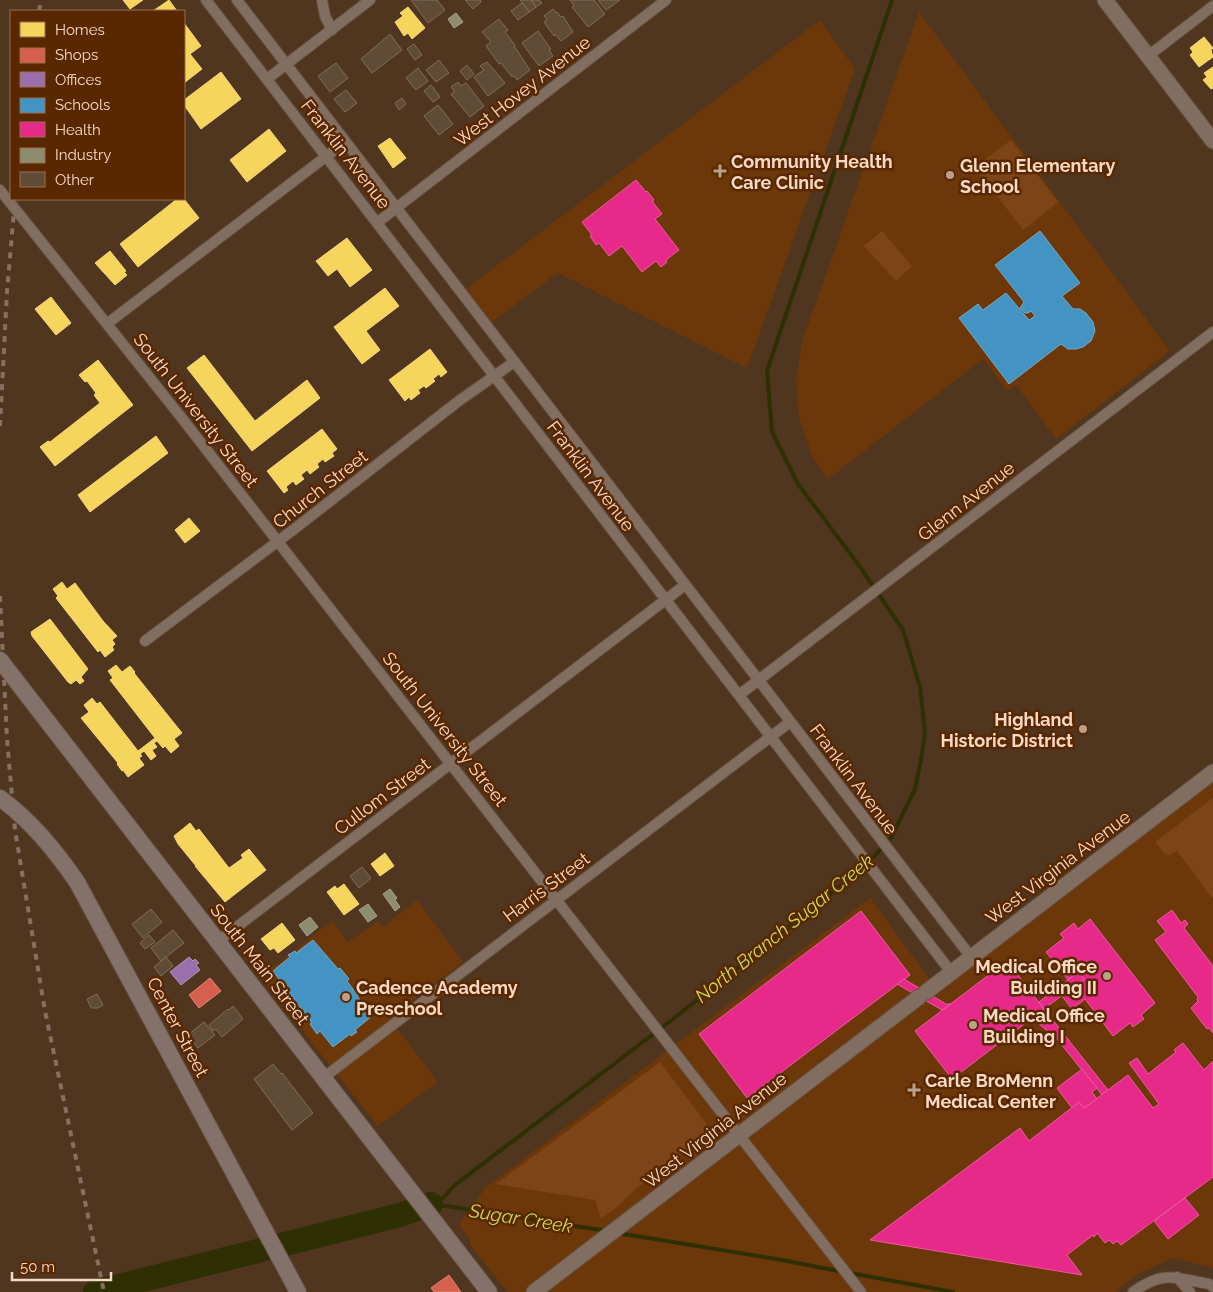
<svg xmlns="http://www.w3.org/2000/svg" width="1213" height="1292" viewBox="0 0 1213 1292" font-family="Raleway,sans-serif">
<style>
.built{fill:#6c380a}
.green{fill:#7d4517}
.homes{fill:#f6d55c;stroke:#f7d67c}
.shops{fill:#d6604d;stroke:#e08471}
.offices{fill:#9970ab;stroke:#b690b3}
.schools{fill:#4393c3;stroke:#79a8c4}
.health{fill:#e7298a;stroke:#ec5e9c}
.industry{fill:#8c8c6e;stroke:#aca388}
.lines{fill:none;stroke-linecap:round;stroke-linejoin:round}
.stream{stroke:#2e3003;stroke-width:4}
.river{stroke:#2e3003;stroke-width:24}
.building{fill:#604c36;stroke:#816d59}
.street-casing{stroke:#665040;stroke-width:12}
.secondary-casing{stroke:#665040;stroke-width:17}
.primary-casing{stroke:#665040;stroke-width:18}
.street{stroke:#826e60;stroke-width:10}
.secondary{stroke:#826e60;stroke-width:15}
.primary{stroke:#84716a;stroke-width:16}
.rail{stroke:#857162;stroke-width:4;stroke-dasharray:6 6;stroke-linecap:butt}
.poi-dot{fill:#bda08c;stroke:#592800;stroke-width:2}
.labels{text-anchor:middle;dominant-baseline:central;stroke-width:5;stroke-linejoin:round;paint-order:stroke}
.street-label{font-size:18px;fill:#f8d9c6;stroke:#592800}
.poi-label{font-size:18px;font-weight:bold;fill:#f8d9c6;stroke:#592800;text-anchor:start}
.water-label{font-size:19px;font-style:italic;fill:#ccd954;stroke:#592800}
</style>
<rect width="100%" height="100%" fill="#50351f"/>
<g class="built">
<polygon points="919,12 1170,351 1056,439 1016,385 1007,391 983,359 828,479 814,460 799,418 796,380 803,339"/>
<polygon points="820,20 855,69 747,368 558,273 492,322 466,289"/>
<polygon points="1213,781 1213,1268 1173,1258 1138,1274 1115,1292 508,1292 471,1246 469,1239 459,1224 486,1187 870,898 939,992"/>
<polygon points="417,900 463,962 389,1018 438,1082 378,1126 260,977 332,921 348,942 378,921 383,927"/>
</g>
<g class="green">
<polygon points="1011,140 1058,202 1023,230 975,167"/>
<polygon points="882,231 912,266 896,281 864,246"/>
<polygon points="1213,798 1213,897 1212,898 1177,851 1170,855 1166,855 1155,842"/>
<polygon points="660,1062 712,1131 634,1190 616,1208 601,1219 595,1200 496,1184"/>
</g>
<g class="homes">
<polygon points="123,0 143,0 130,9"/>
<polygon points="169,0 177,11 153,11"/>
<polygon points="408,7 425,28 412,39 408,33 404,36 395,22 403,16 400,13"/>
<polygon points="184,23 201,46 190,54 202,69 184,83"/>
<polygon points="1204,37 1213,48 1211,50 1213,57 1199,67 1190,55 1193,52 1190,48"/>
<polygon points="1213,67 1213,88 1211,89 1203,80 1207,77 1204,73"/>
<polygon points="221,72 241,99 201,129 184,105 184,100"/>
<polygon points="269,129 286,151 247,182 230,160"/>
<polygon points="390,138 406,158 393,168 378,146"/>
<polygon points="177,199 184,199 199,218 138,267 120,244"/>
<polygon points="347,238 372,270 350,287 337,269 328,276 316,261"/>
<polygon points="110,251 126,271 124,272 127,275 115,285 95,263"/>
<polygon points="385,288 399,306 366,331 380,350 362,364 334,327"/>
<polygon points="51,297 71,323 56,335 35,309"/>
<polygon points="430,349 447,372 441,377 439,374 433,379 435,381 426,388 424,386 418,390 420,393 411,400 409,397 405,401 389,380"/>
<polygon points="204,355 255,421 307,380 320,398 252,451 187,368"/>
<polygon points="98,360 133,405 55,466 40,447 48,441 50,442 100,403 94,395 96,393 87,381 85,382 79,375"/>
<polygon points="322,429 337,449 332,453 334,456 325,462 323,459 317,464 319,467 310,474 307,470 301,475 304,479 296,485 293,481 286,487 288,490 284,493 267,471"/>
<polygon points="156,436 168,453 90,512 78,495"/>
<polygon points="189,518 200,531 185,543 175,530"/>
<polygon points="62,582 67,589 75,583 103,621 117,636 112,640 115,644 112,647 114,650 105,657 100,650 98,652 56,598 58,596 53,589"/>
<polygon points="50,619 88,669 81,677 84,681 80,684 76,680 71,684 68,682 32,636 31,632"/>
<polygon points="116,665 122,672 130,666 135,672 134,673 182,733 174,739 179,746 171,753 165,746 163,748 157,741 154,743 157,747 152,750 156,756 151,760 144,751 140,754 142,756 139,758 144,765 128,777 123,770 122,771 117,764 118,763 81,718 89,712 84,705 92,698 97,704 100,702 138,751 155,738 110,680 113,678 108,671"/>
<polygon points="190,823 196,831 199,829 229,868 243,858 241,855 249,849 266,870 225,902 195,866 196,866 178,844 174,836"/>
<polygon points="385,853 394,866 380,876 371,864"/>
<polygon points="344,884 359,904 344,915 327,892 335,886 337,889"/>
<polygon points="282,923 295,940 278,953 274,948 270,950 261,939"/>
</g>
<g class="shops">
<polygon points="210,978 221,991 199,1008 189,995"/>
<polygon points="449,1275 461,1292 434,1292 431,1288"/>
</g>
<polygon class="offices" points="189,957 193,961 195,959 199,963 196,965 200,970 181,985 170,972"/>
<g class="schools">
<polygon points="1040,231 1080,283 1062,296 1073,309 1080,309 1086,313 1093,322 1095,331 1091,341 1083,347 1076,349 1068,349 1061,344 1009,384 959,318 978,304 983,310 1006,293 1029,320 1035,316 1031,311 1028,313 1025,313 1020,308 1024,302 995,265"/>
<polygon points="313,940 338,969 340,968 349,979 347,981 358,996 357,996 372,1016 355,1030 357,1032 351,1036 350,1034 333,1047 320,1031 317,1034 310,1024 312,1023 273,971 290,957 288,955 295,951 296,953"/>
</g>
<g class="health">
<polygon points="636,180 646,192 647,191 654,200 652,201 662,214 655,219 679,250 666,260 667,262 661,267 656,261 642,272 622,246 609,256 599,243 596,245 590,236 592,235 582,222"/>
<polygon points="1172,910 1181,923 1185,920 1188,924 1184,928 1213,966 1213,1033 1209,1028 1207,1029 1191,1008 1198,1001 1197,999 1198,997 1155,940 1166,932 1157,921"/>
<polygon points="861,911 910,975 747,1098 699,1034"/>
<polygon points="1090,919 1155,1003 1141,1015 1144,1019 1133,1027 1130,1023 1113,1036 1085,999 1072,1009 1062,996 1084,979 1078,972 1068,980 1046,952 1064,938 1060,934 1074,923 1078,929"/>
<polygon points="1007,961 1044,1009 952,1079 915,1031"/>
<polygon points="1078,972 1084,979 1044,1009 1039,1002"/>
<polygon points="904,979 946,1004 951,1004 942,1010 897,984"/>
<polygon points="1044,1009 1108,1090 1102,1095 1057,1039 1032,1018"/>
<polygon points="1183,1043 1204,1070 1213,1061 1213,1177 1121,1245 1117,1241 1113,1244 1109,1240 1105,1243 1097,1233 1094,1237 1093,1235 1067,1255 1082,1275 870,1240 1020,1128 1029,1141 1079,1102 1084,1108 1128,1075 1153,1108 1159,1104 1129,1063 1137,1058 1148,1074 1176,1052 1174,1050"/>
<polygon points="1082,1069 1097,1088 1092,1092 1097,1099 1084,1108 1079,1102 1072,1108 1057,1088"/>
<polygon points="1185,1198 1199,1215 1168,1239 1154,1221"/>
</g>
<g class="industry">
<polygon points="456,13 463,22 454,28 448,19"/>
<polygon points="390,889 397,898 395,900 400,907 395,911 383,894"/>
<polygon points="368,904 377,916 368,922 359,910"/>
<polygon points="310,917 318,927 307,936 299,925"/>
</g>
<g class="lines">
<g class="stream">
<polyline points="431,1204 444,1197 455,1185 673,1019 864,867 891,838 915,789 921,760 925,732 920,687 903,630 858,564 798,484 772,432 767,371 892,0"/>
<polyline points="433,1204 607,1231"/>
<polyline points="618,1233 782,1260 843,1272"/>
<polyline points="850,1273 953,1292"/>
</g>
<polyline class="river" points="95,1292 400,1215 431,1204"/>
</g>
<g class="building">
<polygon points="411,0 437,0 445,10 428,23"/>
<polygon points="465,0 480,0 481,2 473,9"/>
<polygon points="520,0 531,0 536,7 530,12"/>
<polygon points="531,0 539,0 542,3 536,7"/>
<polygon points="570,0 594,0 605,14 588,27 572,7 574,5"/>
<polygon points="598,0 620,0 606,10"/>
<polygon points="522,3 529,12 518,20 511,11"/>
<polygon points="553,9 556,13 557,12 561,17 563,16 573,32 561,41 555,34 554,36 544,22 547,20 544,16"/>
<polygon points="499,19 508,30 505,32 515,45 514,46 530,70 517,80 514,76 512,77 501,63 499,64 486,46 491,42 482,32"/>
<polygon points="538,31 551,49 549,50 553,56 539,66 522,43"/>
<polygon points="390,34 402,50 372,73 361,59"/>
<polygon points="414,44 422,55 415,60 407,49"/>
<polygon points="439,60 449,73 436,82 426,70"/>
<polygon points="487,62 505,83 488,96 474,77 484,70 480,66"/>
<polygon points="336,63 348,78 330,92 318,76"/>
<polygon points="467,65 474,74 467,80 460,71"/>
<polygon points="418,68 428,81 416,90 406,78"/>
<polygon points="458,82 461,86 466,83 484,106 470,117 451,94 455,92 451,87"/>
<polygon points="431,85 440,97 433,102 424,91"/>
<polygon points="346,90 357,103 345,112 334,99"/>
<polygon points="402,98 406,104 399,110 395,103"/>
<polygon points="438,105 453,124 439,135 424,116"/>
<polygon points="362,867 371,878 359,888 350,876"/>
<polygon points="151,909 162,922 143,938 132,924"/>
<polygon points="173,930 184,943 161,961 151,948"/>
<polygon points="149,935 155,942 145,949 140,943"/>
<polygon points="166,957 173,966 161,976 154,967"/>
<polygon points="97,994 103,1005 98,1008 91,1008 87,999"/>
<polygon points="233,1006 243,1019 222,1037 216,1029 213,1031 209,1025 228,1009 229,1010"/>
<polygon points="204,1022 215,1035 198,1048 188,1035"/>
<polygon points="273,1064 281,1074 282,1073 313,1113 292,1130 254,1079"/>
</g>
<g class="lines">
<g class="street-casing">
<g id="street">
<polyline points="206,0 951,972"/>
<polyline points="237,0 971,957"/>
<polyline points="322,0 325,16 332,30"/>
<polyline points="1148,56 1213,6"/>
<polyline points="267,79 370,0"/>
<polyline points="0,190 181,417 861,1292"/>
<polyline points="378,222 666,0"/>
<polyline points="108,323 345,142"/>
<polyline points="145,641 293,530 460,400 514,362"/>
<polyline points="739,695 1213,332"/>
<polyline points="217,942 685,585"/>
<polyline points="323,1078 790,722"/>
<polyline points="1177,1277 1190,1292"/>
<path d="M1133,1292C1164,1270 1175,1278 1209,1284L1213,1287"/>
</g>
</g>
<g class="secondary-casing">
<g id="secondary">
<polyline points="1105,0 1213,141"/>
<polyline points="926,992 1213,772"/>
<polyline points="534,1292 919,997"/>
</g>
</g>
<g class="primary-casing">
<g id="primary">
<polyline points="0,660 489,1292"/>
<path d="M0,798C32,822 55,850 77,882L298,1292"/>
</g>
</g>
<use href="#street" class="street"/>
<use href="#secondary" class="secondary"/>
<use href="#primary" class="primary"/>
<g class="rail">
<polyline points="39,11 41,0"/>
<polyline points="0,426 7,292 15,199"/>
<polyline points="0,596 7,739 15,830 45,1011 104,1292"/>
</g>
</g>
<g class="poi-dot">
<path d="M717.5 163.5h5v5h5v5h-5v5h-5v-5h-5v-5h5z"/>
<circle cx="950" cy="175" r="5"/>
<circle cx="1083" cy="729" r="5"/>
<circle cx="1107" cy="976" r="5"/>
<circle cx="346" cy="997" r="5"/>
<circle cx="973" cy="1025" r="5"/>
<path d="M911.5 1082.5h5v5h5v5h-5v5h-5v-5h-5v-5h5z"/>
</g>
<g class="labels">
<g class="street-label">
<text transform="translate(522 91) rotate(-38)">West Hovey Avenue</text>
<text transform="translate(346 154) rotate(52)">Franklin Avenue</text>
<text transform="translate(196 410) rotate(52)">South University Street</text>
<text transform="translate(591 476) rotate(53)">Franklin Avenue</text>
<text transform="translate(320 489) rotate(-38)">Church Street</text>
<text transform="translate(966 501) rotate(-38)">Glenn Avenue</text>
<text transform="translate(445 729) rotate(52)">South University Street</text>
<text transform="translate(854 779) rotate(53)">Franklin Avenue</text>
<text transform="translate(382 796) rotate(-37)">Cullom Street</text>
<text transform="translate(1058 867) rotate(-37)">West Virginia Avenue</text>
<text transform="translate(546 887) rotate(-37)">Harris Street</text>
<text transform="translate(260 964) rotate(52)">South Main Street</text>
<text transform="translate(178 1027) rotate(62)">Center Street</text>
<text transform="translate(715 1130) rotate(-38)">West Virginia Avenue</text>
</g>
<g class="poi-label">
<text x="731" y="161">Community Health<tspan x="731" dy="21">Care Clinic</tspan></text>
<text x="960" y="165">Glenn Elementary<tspan x="960" dy="21">School</tspan></text>
<text x="1073" y="719" text-anchor="end">Highland<tspan x="1073" dy="21">Historic District</tspan></text>
<text x="1097" y="966" text-anchor="end">Medical Office<tspan x="1097" dy="21">Building II</tspan></text>
<text x="356" y="987">Cadence Academy<tspan x="356" dy="21">Preschool</tspan></text>
<text x="983" y="1015">Medical Office<tspan x="983" dy="21">Building I</tspan></text>
<text x="925" y="1080">Carle BroMenn<tspan x="925" dy="21">Medical Center</tspan></text>
</g>
<g class="water-label">
<text transform="translate(784 928) rotate(-39)">North Branch Sugar Creek</text>
<text transform="translate(521 1218) rotate(9)">Sugar Creek</text>
</g>
</g>
<rect x="10" y="10" width="175" height="190" fill="#592800" stroke="#996f4f"/>
<rect x="20" y="22" width="25" height="15" fill="#f6d55c" stroke="#996f4f"/>
<text x="55" y="35" font-size="15" fill="#f8d9c6">Homes</text>
<rect x="20" y="48" width="25" height="15" fill="#d6604d" stroke="#996f4f"/>
<text x="55" y="60" font-size="15" fill="#f8d9c6">Shops</text>
<rect x="20" y="72" width="25" height="15" fill="#9970ab" stroke="#996f4f"/>
<text x="55" y="85" font-size="15" fill="#f8d9c6">Offices</text>
<rect x="20" y="98" width="25" height="15" fill="#4393c3" stroke="#996f4f"/>
<text x="55" y="110" font-size="15" fill="#f8d9c6">Schools</text>
<rect x="20" y="122" width="25" height="15" fill="#e7298a" stroke="#996f4f"/>
<text x="55" y="135" font-size="15" fill="#f8d9c6">Health</text>
<rect x="20" y="148" width="25" height="15" fill="#8c8c6e" stroke="#996f4f"/>
<text x="55" y="160" font-size="15" fill="#f8d9c6">Industry</text>
<rect x="20" y="172" width="25" height="15" fill="#604c36" stroke="#996f4f"/>
<text x="55" y="185" font-size="15" fill="#f8d9c6">Other</text>
<path d="M12 1272v8h99v-8" fill="none" stroke="#f8d9c6" stroke-width="2.5"/>
<text x="20" y="1272" font-size="15" fill="#f8d9c6" stroke="#592800" stroke-width="4" paint-order="stroke">50 m</text>
</svg>
